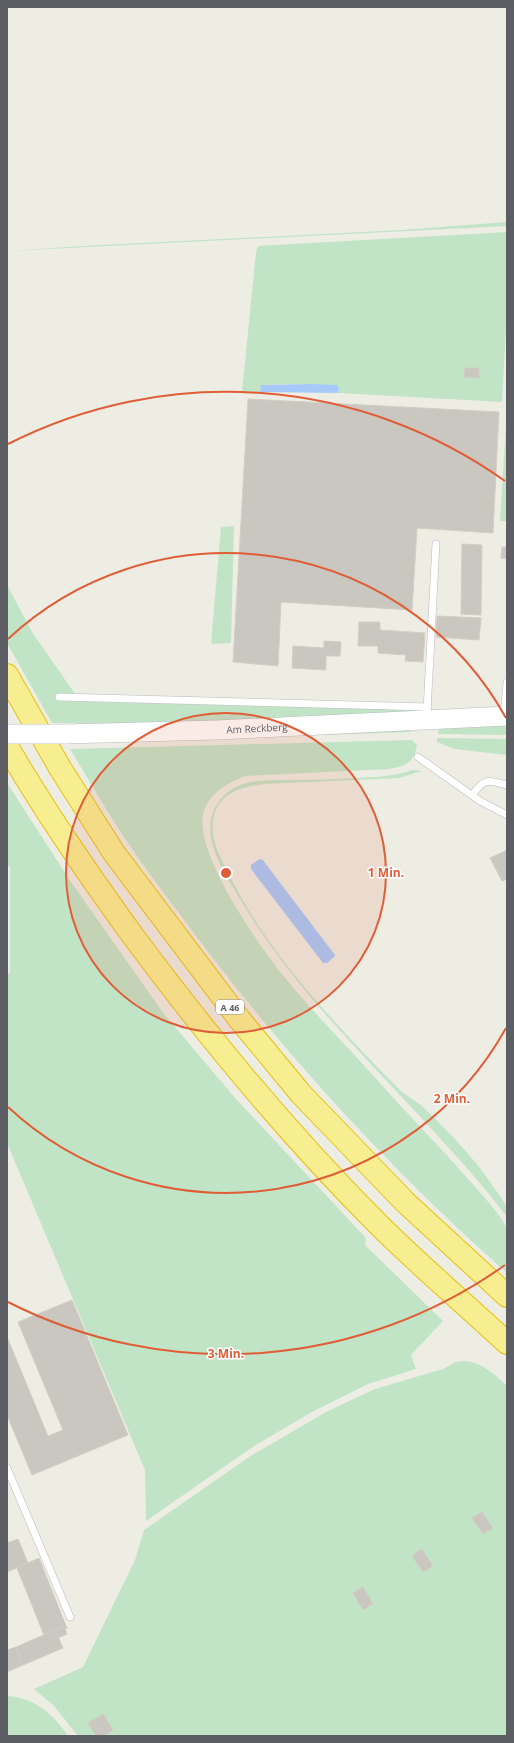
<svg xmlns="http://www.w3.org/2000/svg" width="514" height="1743" viewBox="0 0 514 1743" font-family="'Open Sans',sans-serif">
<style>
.green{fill:#c1e4c6}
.water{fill:#a7c9fa}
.building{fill:#c9c7c0;stroke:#d2cfc2}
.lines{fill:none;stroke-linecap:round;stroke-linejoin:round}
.lane-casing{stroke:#b9babf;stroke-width:8}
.secondary-casing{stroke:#b9bbc1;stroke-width:20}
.highway-casing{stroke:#e5c20c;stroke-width:24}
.lane{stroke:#fff;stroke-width:7}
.secondary{stroke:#fff;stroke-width:19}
.highway{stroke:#f7ed91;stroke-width:22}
.secondary-bridge-casing{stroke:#b9bbc1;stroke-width:20;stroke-linecap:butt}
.secondary-bridge{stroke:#fff;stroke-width:19}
.ring{fill:none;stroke:#e05e37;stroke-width:2}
.labels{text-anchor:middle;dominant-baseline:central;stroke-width:3;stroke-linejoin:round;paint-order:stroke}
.shield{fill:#fff;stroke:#8d8e92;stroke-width:1}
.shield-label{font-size:9px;font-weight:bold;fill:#5c5e63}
.street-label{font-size:10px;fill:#5c5e63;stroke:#fff}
.centre{fill:#e05e37;stroke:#fff;stroke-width:2}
.ring-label{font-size:12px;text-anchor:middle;font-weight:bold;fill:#e05e37;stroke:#fff;stroke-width:3;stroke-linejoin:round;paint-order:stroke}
</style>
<rect width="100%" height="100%" fill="#edede4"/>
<g class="green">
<polygon points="507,222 507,226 7,251 82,246 402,230"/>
<polygon points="507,232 507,311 502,402 338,393 339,389 300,384 261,385 260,392 242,392 256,252 258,246"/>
<polygon points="507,408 507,521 500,521"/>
<polygon points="234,526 231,643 211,644 221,527"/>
<polygon points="7,585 32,632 75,694 56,694 57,701 417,710 415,712 77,727 77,723 52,723 7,643"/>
<polygon points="507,722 507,735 438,734 440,726"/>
<polygon points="407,728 411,732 80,743"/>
<polygon points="437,738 507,739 507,755 455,749 437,742"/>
<path d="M412,740L417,745C414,763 405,766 389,769L245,776C228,783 210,792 204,811C191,847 256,941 278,969C304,1002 332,1031 360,1061C381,1084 402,1108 424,1131C445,1153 465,1175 485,1198C492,1207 503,1218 507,1229C509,1236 507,1263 507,1273C384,1164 273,1042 176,909C156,883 136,856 118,828C101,802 86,775 70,749Z"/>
<path d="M412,770L422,771L399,778L265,784C235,787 210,797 213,833C214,847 222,860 228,872C266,952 336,1025 398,1088C405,1096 416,1100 424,1108C442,1125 460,1144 476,1163C481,1169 506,1203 507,1208C508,1210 507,1214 507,1217C483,1185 456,1156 429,1126C363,1055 293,987 243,904C231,884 215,861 211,838C208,820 214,802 229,791C247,778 276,780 297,780C316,780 335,779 355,778C374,777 393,777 412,770Z"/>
<polygon points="7,783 71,882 164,1014 236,1099 366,1238 365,1245 443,1321 411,1355 416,1369 368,1384 312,1412 254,1446 146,1521 145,1470 7,1143 7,975 10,973 10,867 7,864"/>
<path d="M464,1361C482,1362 494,1374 507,1386V1736H78L54,1706L34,1689L83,1667L135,1560L144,1530L249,1457L326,1412L375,1389L443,1369L456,1362Z"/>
<path d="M7,1696C35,1698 52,1713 68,1736H7Z"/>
</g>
<g class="water">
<polygon points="310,384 337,385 339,389 338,393 260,392 261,385"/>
<polygon points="262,859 335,955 334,957 327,963 323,963 251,869 251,865 258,860"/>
</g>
<g class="building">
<polygon points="465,368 479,368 479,378 464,377"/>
<polygon points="248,399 499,412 493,533 417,528 412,610 281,602 278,666 233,662"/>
<polygon points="462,544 482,545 481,615 461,614"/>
<polygon points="502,547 507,547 507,559 501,558"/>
<polygon points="437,616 481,618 479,640 436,637"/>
<polygon points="359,622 380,622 380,630 425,633 423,662 405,661 406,655 378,653 378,646 358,646"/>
<polygon points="324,641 341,642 340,656 326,656 326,670 292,668 293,646 324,648"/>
<polygon points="507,850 507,879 502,881 490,858"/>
<polygon points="72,1300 128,1435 32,1475 7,1415 7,1337 48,1436 63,1430 18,1322"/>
<polygon points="482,1512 493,1528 483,1534 472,1518"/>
<polygon points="18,1539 28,1563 7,1572 7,1543"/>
<polygon points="422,1549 433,1566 423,1572 412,1556"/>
<polygon points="39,1558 66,1626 44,1635 17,1568"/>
<polygon points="363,1587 373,1604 363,1610 353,1593"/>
<polygon points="66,1626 67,1628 65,1629 67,1634 58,1638 55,1631"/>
<polygon points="55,1630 63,1648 23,1665 16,1647"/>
<polygon points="16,1647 23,1665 7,1672 7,1650"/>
<polygon points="103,1714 113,1730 104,1736 96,1736 88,1723"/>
</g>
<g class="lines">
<g class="lane-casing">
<g id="lane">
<polyline points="59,697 428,707"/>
<polyline points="427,711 436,544"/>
<polyline points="504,716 507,682"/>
<polyline points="418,757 480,801 507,815"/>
<path d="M472,795C485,778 486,780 507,785"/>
<polyline points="7,1468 70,1617"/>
</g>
</g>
<g class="secondary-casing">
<g id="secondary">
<path id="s1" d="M65,734L217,730L507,716"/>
</g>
</g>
<g class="highway-casing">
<g id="highway">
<polyline points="7,675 60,768 114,853 240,1020 301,1094 405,1202 507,1296"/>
<path d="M7,746C45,812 88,874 133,936C208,1037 288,1134 377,1223C419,1265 464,1303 507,1343"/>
</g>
</g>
<use href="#lane" class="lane"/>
<use href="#secondary" class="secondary"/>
<use href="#highway" class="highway"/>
<g class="secondary-bridge-casing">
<polyline id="secondary-bridge" points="7,734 65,734"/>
</g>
<use href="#secondary-bridge" class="secondary-bridge"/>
</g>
<circle cx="226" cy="873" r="160" fill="#e05e37" fill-opacity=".12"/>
<g class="ring">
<circle cx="226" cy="873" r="160"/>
<path d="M506 1028A320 320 0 0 1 8 1107M8 639A320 320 0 0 1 506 718"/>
<path d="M505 1265A481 481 0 0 1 8 1302M8 444A481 481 0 0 1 505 481"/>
</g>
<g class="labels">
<rect class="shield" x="216" y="1000" width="28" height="14" rx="3"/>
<g class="shield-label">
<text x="230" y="1007">A 46</text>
</g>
<g class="street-label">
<text stroke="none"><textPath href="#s1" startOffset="192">Am Reckberg</textPath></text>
</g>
</g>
<circle cx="226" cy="873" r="6" class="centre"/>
<g class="ring-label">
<text x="386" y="877">1 Min.</text>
<text x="452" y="1103">2 Min.</text>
<text x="226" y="1358">3 Min.</text>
</g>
<rect width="514" height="1743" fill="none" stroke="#5c5e63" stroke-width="16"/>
</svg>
